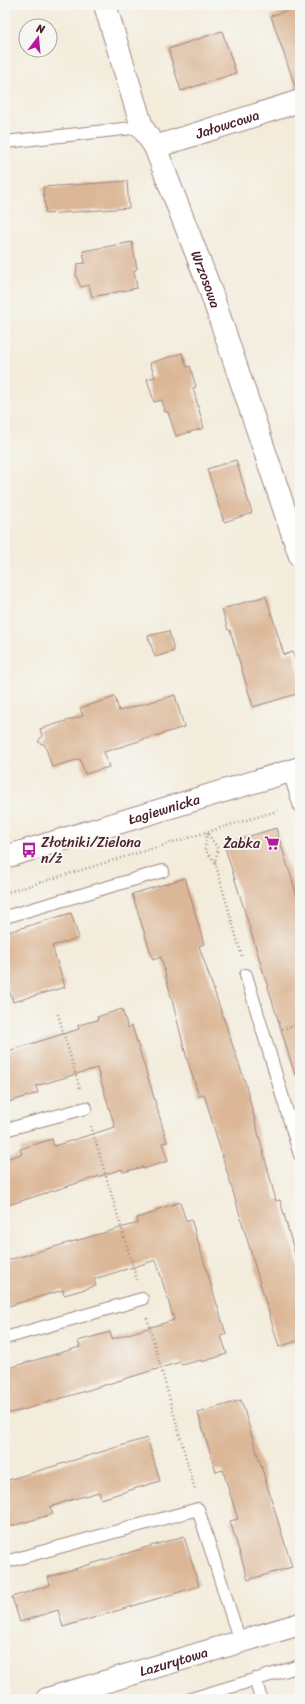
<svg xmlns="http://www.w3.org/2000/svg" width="305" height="1704" viewBox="0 0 305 1704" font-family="Sriracha,sans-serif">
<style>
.building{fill:#dbb797}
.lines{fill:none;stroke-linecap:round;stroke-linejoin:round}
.lane-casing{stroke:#9e8683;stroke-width:14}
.street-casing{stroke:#9e8683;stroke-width:24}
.path{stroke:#9e8683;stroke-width:2.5;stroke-dasharray:1 3;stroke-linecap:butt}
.lane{stroke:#fff;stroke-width:12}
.street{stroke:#fff;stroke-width:22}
.labels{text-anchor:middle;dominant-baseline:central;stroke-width:4;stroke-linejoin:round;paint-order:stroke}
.street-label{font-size:14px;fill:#4a1f2b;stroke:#f6f6f2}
.poi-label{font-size:14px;fill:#4a1f2b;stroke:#f6f6f2;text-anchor:start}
</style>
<rect width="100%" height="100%" fill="#f6f6f2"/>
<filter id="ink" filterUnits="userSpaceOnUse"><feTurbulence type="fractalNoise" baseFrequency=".025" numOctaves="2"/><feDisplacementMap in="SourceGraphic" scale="8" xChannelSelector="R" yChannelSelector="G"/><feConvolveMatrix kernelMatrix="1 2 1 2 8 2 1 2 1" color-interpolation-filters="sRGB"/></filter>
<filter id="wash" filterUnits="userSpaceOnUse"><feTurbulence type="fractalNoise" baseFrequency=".012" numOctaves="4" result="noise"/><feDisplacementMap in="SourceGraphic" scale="16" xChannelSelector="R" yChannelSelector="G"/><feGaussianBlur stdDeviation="0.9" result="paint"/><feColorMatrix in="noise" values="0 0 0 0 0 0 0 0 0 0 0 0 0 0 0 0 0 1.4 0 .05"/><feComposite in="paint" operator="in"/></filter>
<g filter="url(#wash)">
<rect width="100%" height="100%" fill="#f3ecdb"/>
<g id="blocks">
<g class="building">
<polygon points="300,6 300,89 296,89 271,16"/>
<polygon points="222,31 236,73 181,91 168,49"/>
<polygon points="127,181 129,208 46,214 43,187"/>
<polygon points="132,242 137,269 134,270 137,288 92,297 89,285 81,287 76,276 77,264 85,263 83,251"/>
<polygon points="182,353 187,367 190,366 196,387 193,388 204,428 176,436 168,412 165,412 162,400 154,402 147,379 155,377 150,363"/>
<polygon points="236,460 252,513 224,522 207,469"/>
<polygon points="266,596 284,655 293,652 300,676 300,693 253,707 230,630 228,630 222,609"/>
<polygon points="169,631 174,651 155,657 148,636"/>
<polygon points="175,695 184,727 104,752 109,767 85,774 80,759 52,767 45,745 38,742 42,736 40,729 83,716 80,708 115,697 119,711"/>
<polygon points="276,828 300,906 300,1074 295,1075 224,844"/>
<polygon points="185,878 204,944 199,946 245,1082 276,1201 280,1200 300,1272 300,1340 279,1347 204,1094 199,1096 187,1059 161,957 153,960 132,894"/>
<polygon points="71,913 79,938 52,946 65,987 13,1002 5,977 5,933"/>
<polygon points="122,1009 128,1028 132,1026 150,1084 167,1142 162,1143 168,1161 143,1169 143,1167 123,1172 122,1169 5,1206 5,1159 22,1154 20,1149 52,1139 54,1146 115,1127 97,1068 36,1086 38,1093 5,1103 5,1052 79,1029 78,1025 98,1020 97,1017"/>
<polygon points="180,1202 186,1221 191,1219 226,1334 221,1336 227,1354 202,1362 201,1360 182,1365 180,1362 23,1410 5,1414 5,1369 80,1347 78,1341 110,1332 112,1339 174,1320 156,1260 94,1279 96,1286 64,1295 63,1290 5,1307 5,1261 138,1223 137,1218 156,1212 156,1210"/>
<polygon points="241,1400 292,1567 248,1580 230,1521 238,1519 230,1494 223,1470 216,1472 198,1413"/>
<polygon points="147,1438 160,1481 101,1499 99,1492 74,1499 50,1507 53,1514 5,1528 5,1481"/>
<polygon points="184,1536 199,1586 63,1627 58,1610 20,1622 12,1597 50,1585 48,1577"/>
</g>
</g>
</g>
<g filter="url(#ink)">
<use href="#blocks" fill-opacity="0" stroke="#9e8683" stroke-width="1"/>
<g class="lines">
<g class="lane-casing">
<g id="lane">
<polyline points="5,142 142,127"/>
<polyline points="289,772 300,807"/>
<polyline points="5,917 163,871"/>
<polyline points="246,975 300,1155"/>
<polyline points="5,1130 86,1108"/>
<polyline points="5,1338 142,1299"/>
<polyline points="5,1562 198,1509 240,1642"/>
<polyline points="255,1679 261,1699"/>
<polyline points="191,1699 300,1666"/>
</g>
</g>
<g class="street-casing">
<g id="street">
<path id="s1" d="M105,5L142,127L155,147L209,286L300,556"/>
<path id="s2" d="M155,147L300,101"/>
<path id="s3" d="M5,857L300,768"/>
<path id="s4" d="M47,1699L300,1624"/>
</g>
</g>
<g class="path">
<polyline points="215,862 205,850 207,832 218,849 215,862 242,957"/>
<polyline points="5,893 280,810"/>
<polyline points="58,1014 80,1089"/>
<polyline points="282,1029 300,1024"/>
<polyline points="91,1126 137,1280"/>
<polyline points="147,1318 195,1490"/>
</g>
<use href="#lane" class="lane"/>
<use href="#street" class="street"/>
</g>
</g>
<defs>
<g id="supermarket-bare" transform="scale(1.2)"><path d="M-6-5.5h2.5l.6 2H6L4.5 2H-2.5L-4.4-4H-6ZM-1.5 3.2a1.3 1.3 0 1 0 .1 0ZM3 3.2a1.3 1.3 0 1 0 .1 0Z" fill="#b5179e" stroke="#f6f6f2" stroke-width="2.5" paint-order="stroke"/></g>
<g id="bus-bare" transform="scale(1.2)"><path d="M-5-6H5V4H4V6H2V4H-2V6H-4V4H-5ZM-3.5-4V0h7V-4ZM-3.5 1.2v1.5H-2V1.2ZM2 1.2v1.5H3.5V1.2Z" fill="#b5179e" stroke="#f6f6f2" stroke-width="2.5" paint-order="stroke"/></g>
</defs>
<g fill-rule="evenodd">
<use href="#supermarket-bare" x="272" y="843"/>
<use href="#bus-bare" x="29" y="850"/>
</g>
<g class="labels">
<g class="street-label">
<text stroke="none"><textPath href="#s2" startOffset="76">Jałowcowa</textPath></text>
<text stroke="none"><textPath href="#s1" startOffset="293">Wrzosowa</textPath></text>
<text stroke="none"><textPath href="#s3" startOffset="166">Łagiewnicka</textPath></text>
<text stroke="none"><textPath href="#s4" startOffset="132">Lazurytowa</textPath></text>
</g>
<g class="poi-label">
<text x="41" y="842">Złotniki/Zielona<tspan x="41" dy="16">n/ż</tspan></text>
<text x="260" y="843" text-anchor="end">Żabka</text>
</g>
</g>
<rect width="305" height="1704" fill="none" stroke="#f6f6f2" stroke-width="20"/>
<g transform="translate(38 38) rotate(16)"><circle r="19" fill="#f6f6f2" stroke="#b1a0a2"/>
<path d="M0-3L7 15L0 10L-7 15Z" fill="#b5179e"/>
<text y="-6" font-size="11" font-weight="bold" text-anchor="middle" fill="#4a1f2b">N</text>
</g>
</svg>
